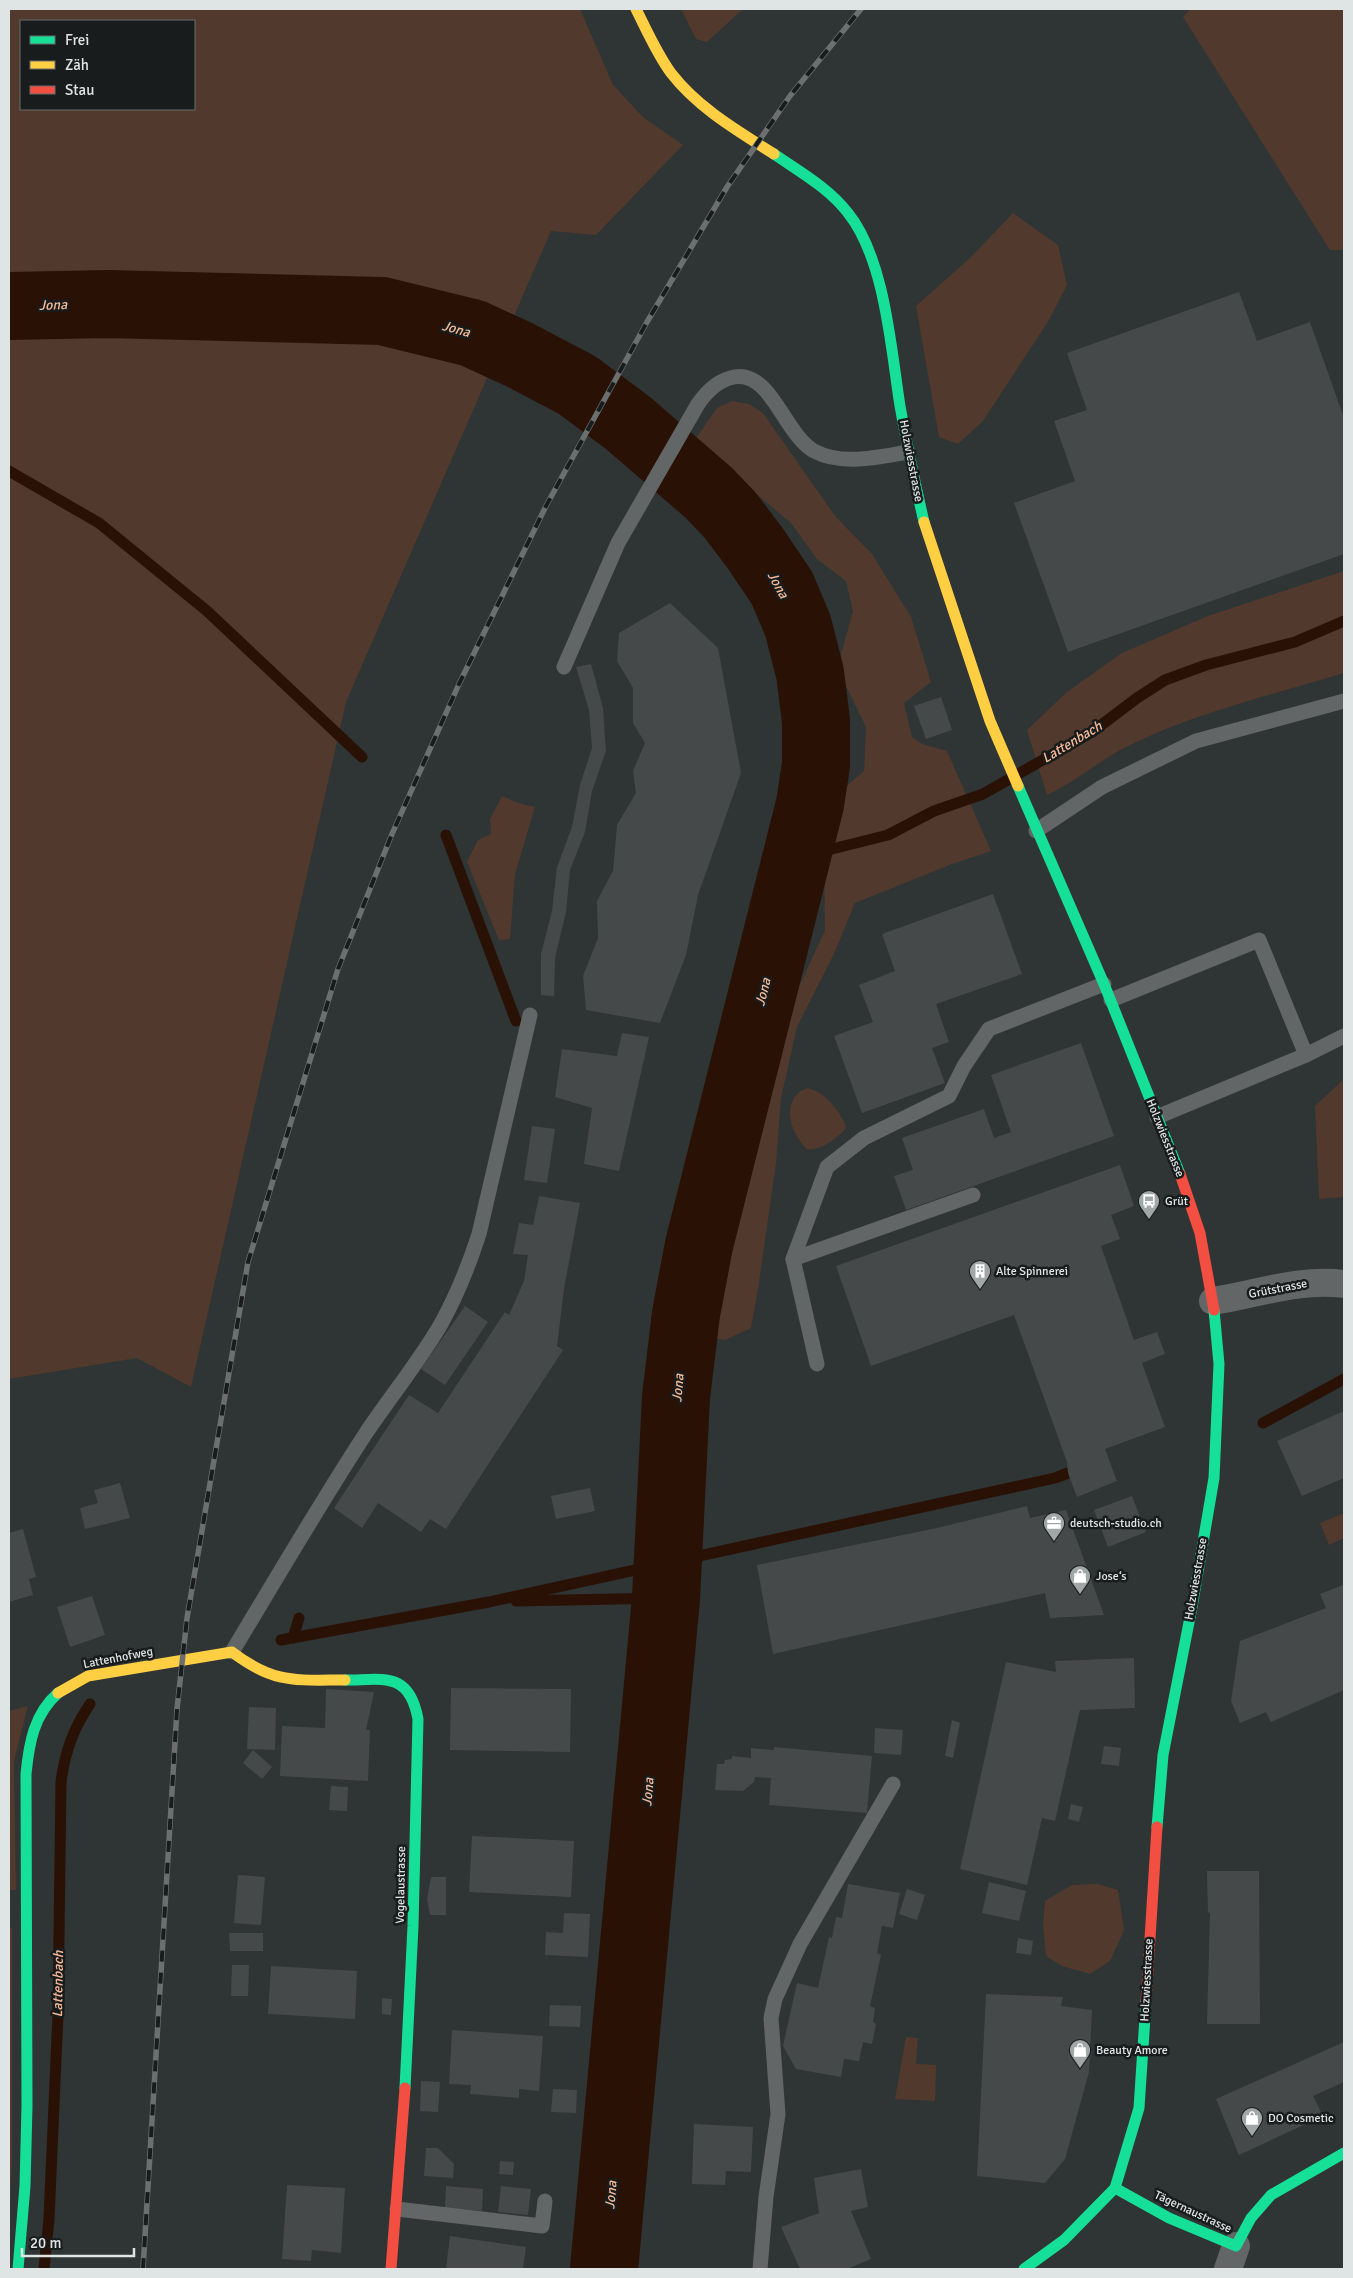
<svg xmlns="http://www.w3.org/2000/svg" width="1353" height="2278" viewBox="0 0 1353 2278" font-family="Signika,sans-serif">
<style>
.green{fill:#513a2d;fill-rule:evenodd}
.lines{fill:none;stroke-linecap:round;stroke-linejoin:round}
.stream{stroke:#2a1105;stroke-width:11}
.river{stroke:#2a1105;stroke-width:68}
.building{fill:#46494a}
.lane{stroke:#636666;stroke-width:15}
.street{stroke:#636666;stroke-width:28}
.fast{stroke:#16e098;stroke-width:11}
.slow{stroke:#ffcf43;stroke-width:11}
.jam{stroke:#f24e42;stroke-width:11}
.rail-casing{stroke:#6b6f70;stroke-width:5.5}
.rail{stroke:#181c1c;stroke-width:4;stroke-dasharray:11;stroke-linecap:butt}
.labels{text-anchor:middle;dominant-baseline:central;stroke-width:5;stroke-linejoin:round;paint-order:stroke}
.street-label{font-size:12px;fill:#dfe4e5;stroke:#181c1c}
.poi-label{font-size:12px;fill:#dfe4e5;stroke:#181c1c;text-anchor:start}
.water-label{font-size:14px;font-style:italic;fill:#f9ba98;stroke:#181c1c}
</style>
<rect width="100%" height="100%" fill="#2f3434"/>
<g class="green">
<path d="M9,9H580L613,85L643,117L683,145L596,235L551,231L346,702L191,1387L137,1358L9,1379ZM194,21V109H21V21Z"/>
<polygon points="681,9 743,9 707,42 696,39"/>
<polygon points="1190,9 1344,9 1344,250 1330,250 1183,17"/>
<polygon points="1013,213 1058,245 1067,285 1049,320 983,421 958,444 939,437 916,306 970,258"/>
<polygon points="732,401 749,404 763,413 835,516 872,554 911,617 931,682 904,703 912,737 922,744 947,751 991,851 952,864 855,903 833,956 797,1027 781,1098 776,1163 758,1289 751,1328 725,1340 713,1338 710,1322 716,1272 755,1102 784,1020 825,930 824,846 835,796 864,771 866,727 845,684 840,658 853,611 846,581 817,559 791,523 694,441 717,408"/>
<path d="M1344,571V673C1272,695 1196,712 1128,746C1100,760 1077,781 1047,795L1027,730L1067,692L1122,653L1208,616Z"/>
<polygon points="502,796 518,803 535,807 515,874 510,939 499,940 467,862 478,840 491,834 490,819"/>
<polygon points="1344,1079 1344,1197 1319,1199 1315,1106"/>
<path d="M807,1088C824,1091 838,1109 845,1124L846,1128C838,1138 820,1151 807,1149C789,1132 780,1099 807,1088Z"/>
<polygon points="1344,1513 1344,1538 1329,1545 1320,1523"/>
<polygon points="28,1706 14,1761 16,1890 9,1890 9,1711"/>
<polygon points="1098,1884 1118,1890 1124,1930 1110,1961 1090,1974 1062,1966 1046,1956 1043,1925 1045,1901 1072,1885"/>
<polygon points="9,1927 12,1928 12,2160 9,2229"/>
<polygon points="906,2037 918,2038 916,2064 936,2065 935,2101 895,2099"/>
</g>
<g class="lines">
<g class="stream">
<polyline points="9,471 99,523 207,611 362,757"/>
<polyline points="446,835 516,1021"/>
<polyline points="797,856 832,849 888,835 934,811 983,794 1092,732 1137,698 1165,680 1206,665 1295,642 1344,621"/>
<polyline points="1263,1423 1344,1379"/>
<polyline points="667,1581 697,1560"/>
<polyline points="516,1601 666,1598"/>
<polyline points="293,1638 299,1618"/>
<polyline points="281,1640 489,1602 1055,1478 1068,1473"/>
<path d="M44,2269L49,2219L58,2014L61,1782C65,1752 73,1729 90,1704"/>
</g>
<polyline class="river" points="9,306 108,304 382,311 472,333 520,355 577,385 628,423 709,493 730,515 755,548 782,588 798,626 810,673 816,721 816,765 810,804 699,1245 686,1314 676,1397 666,1598 604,2269"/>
</g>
<g class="building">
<polygon points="1239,292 1257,341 1310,322 1344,418 1344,554 1068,652 1014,503 1075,481 1054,421 1087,410 1067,353"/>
<polygon points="670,603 718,648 741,773 698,895 686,955 660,1023 586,1010 583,976 598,938 597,901 613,871 617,825 636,793 633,771 645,743 633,723 633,688 617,661 619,633"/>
<polygon points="591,664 603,708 606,751 592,791 585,832 570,870 566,912 555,958 554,996 541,995 541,954 552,911 557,867 572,827 580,785 592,748 589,710 576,667"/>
<polygon points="941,697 952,730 926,739 914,706"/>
<polygon points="993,894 1022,974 936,1004 949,1042 932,1048 945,1083 862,1113 834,1036 873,1022 859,985 895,971 882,934"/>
<polygon points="622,1033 649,1037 619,1171 584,1164 592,1108 555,1097 562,1049 617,1056"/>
<polygon points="1081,1043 1114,1136 906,1210 894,1176 913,1170 902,1138 984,1109 994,1138 1011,1132 991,1075"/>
<polygon points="532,1126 555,1129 547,1183 524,1180"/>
<polygon points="1120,1165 1134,1206 1111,1215 1120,1239 1101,1246 1134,1340 1157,1332 1165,1354 1142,1363 1165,1427 1105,1449 1117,1481 1077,1497 1068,1473 1067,1462 1014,1315 871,1366 836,1266"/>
<polygon points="539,1196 580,1203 564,1289 557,1346 563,1350 446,1529 430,1519 421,1532 378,1503 362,1528 334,1508 409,1395 438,1413 505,1312 509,1315 524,1281 528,1255 513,1254 519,1223 533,1225"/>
<polygon points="465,1306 488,1322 445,1385 421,1369"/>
<polygon points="1344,1411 1344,1478 1302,1496 1277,1441"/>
<polygon points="120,1483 130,1518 85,1529 80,1508 98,1503 94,1490"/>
<polygon points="590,1488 595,1511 556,1519 551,1496"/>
<polygon points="1132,1496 1146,1532 1108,1547 1094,1510"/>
<polygon points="1027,1506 1030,1518 1066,1510 1104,1615 1050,1618 1045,1593 773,1654 757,1565 937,1528"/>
<polygon points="23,1529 36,1577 29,1579 33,1595 9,1602 9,1533"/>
<polygon points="1343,1585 1344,1690 1271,1722 1266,1712 1240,1723 1231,1701 1240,1641 1326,1608 1320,1594"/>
<polygon points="92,1596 105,1635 70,1647 57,1607"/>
<polygon points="1134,1658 1135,1708 1080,1710 1055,1821 1042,1818 1027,1885 960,1869 1006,1662 1056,1672 1055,1661"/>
<polygon points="451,1688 571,1689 570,1752 450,1750"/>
<polygon points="326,1689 374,1692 366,1730 370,1730 368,1781 280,1776 282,1726 325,1728"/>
<polygon points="249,1707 276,1708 275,1750 247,1749"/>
<polygon points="952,1720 960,1723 953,1758 945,1756"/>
<polygon points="875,1728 903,1730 901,1755 874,1753"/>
<polygon points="1104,1746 1121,1748 1119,1766 1101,1764"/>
<polygon points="774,1747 872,1756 867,1813 769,1805 771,1778 755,1777 754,1782 743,1791 715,1790 717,1764 724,1764 725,1760 732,1759 732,1756 751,1758 751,1748 774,1750"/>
<polygon points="253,1750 272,1767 262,1779 243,1763"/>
<polygon points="331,1786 348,1787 347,1811 329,1810"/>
<polygon points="1071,1804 1083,1807 1079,1822 1068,1819"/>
<polygon points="472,1836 574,1841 571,1897 469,1892"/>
<polygon points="1207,1871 1259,1871 1260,2024 1207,2024 1210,1912 1208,1913"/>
<polygon points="238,1875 265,1877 261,1925 234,1923"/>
<polygon points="431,1877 446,1877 446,1915 430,1915 427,1899"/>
<polygon points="989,1882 1026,1891 1019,1921 982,1913"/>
<polygon points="848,1884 900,1893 893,1928 882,1926 877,1953 881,1955 870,2006 875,2008 873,2022 876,2024 872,2044 863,2042 859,2061 844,2059 841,2077 796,2069 783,2046 797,1983 818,1988 829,1937 832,1938 836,1917 842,1918"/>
<polygon points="907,1889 925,1895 917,1920 899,1914"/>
<polygon points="564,1913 590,1914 588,1957 545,1955 546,1932 563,1933"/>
<polygon points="229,1933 263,1933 263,1951 230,1951"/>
<polygon points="1018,1938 1033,1941 1031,1955 1016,1953"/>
<polygon points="232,1965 249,1965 248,1996 231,1996"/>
<polygon points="271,1966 357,1971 355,2019 268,2014"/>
<polygon points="986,1994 1063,1997 1061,2006 1092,2010 1089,2072 1065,2159 1045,2183 977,2176"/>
<polygon points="382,1998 392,1999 391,2015 382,2014"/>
<polygon points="550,2005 581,2006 580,2027 549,2026"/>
<polygon points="452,2030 543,2036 539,2091 519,2089 519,2098 470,2094 471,2085 449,2084"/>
<polygon points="1344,2042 1344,2082 1313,2096 1323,2116 1239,2155 1216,2099"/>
<polygon points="421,2081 440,2082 438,2112 420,2111"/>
<polygon points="553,2089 577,2090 576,2113 551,2112"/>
<polygon points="694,2124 753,2127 751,2172 726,2171 725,2185 692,2184"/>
<polygon points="426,2148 438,2148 454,2164 453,2178 424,2176"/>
<polygon points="500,2161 514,2162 513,2175 499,2174"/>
<polygon points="861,2169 868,2207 851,2211 871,2259 847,2269 800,2269 781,2227 819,2213 814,2178"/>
<polygon points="287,2185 345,2188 341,2253 312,2250 311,2261 282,2259"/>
<polygon points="446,2186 483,2189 482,2211 445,2208"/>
<polygon points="501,2186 531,2189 528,2215 498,2212"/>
<polygon points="450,2236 526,2247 523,2269 446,2269"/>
</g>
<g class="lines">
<g class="lane">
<path d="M564,667L618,543L698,404C707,391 718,380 734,377C771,370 784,434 814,451C842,466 878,457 908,452"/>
<polyline points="1036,831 1102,787 1196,741 1344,701"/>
<polyline points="1111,1000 1259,940 1306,1055"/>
<polyline points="1157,1117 1306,1055 1344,1036"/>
<polyline points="973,1195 793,1259 827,1167 864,1138 949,1096 964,1066 989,1029 1104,984"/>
<polyline points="793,1259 817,1364"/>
<path d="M232,1652C276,1579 319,1505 366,1433C390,1397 419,1362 441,1324C457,1295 469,1265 479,1234L530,1015"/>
<polyline points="397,2209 542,2226 545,2201"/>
<polyline points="760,2269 766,2197 778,2114 771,2018 775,1999 800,1944 893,1784"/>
</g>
<g class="street">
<path d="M1213,1301C1257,1294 1300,1278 1344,1284"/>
<polyline points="1228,2269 1236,2246"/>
</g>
<g class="fast">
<path d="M774,154C800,172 829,188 848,213C885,259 891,349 900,406C907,445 915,483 924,522"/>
<polyline points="1018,786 1104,984 1180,1174"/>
<path d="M345,1680C384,1680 409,1671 418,1719L413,1926L405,2088"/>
<polyline points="1157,1827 1163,1755 1192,1607 1214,1478 1219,1364 1214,1310"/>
<polyline points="1115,2188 1169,2218 1236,2246 1251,2218 1271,2195 1344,2153"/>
<path d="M18,2269L25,2186L27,2106L26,1774C29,1743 34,1714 58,1693"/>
<polyline points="1024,2269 1064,2240 1115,2188 1139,2108 1146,2002"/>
</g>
<g class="slow">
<path d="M636,9C647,31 657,54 671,73C698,108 738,131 774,154"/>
<polyline points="924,522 990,721 1018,786"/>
<path d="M58,1693L88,1676L232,1652C274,1684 295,1680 345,1680"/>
</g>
<g class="jam">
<polyline points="1180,1174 1200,1233 1214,1310"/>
<polyline points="1146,2002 1157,1827"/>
<polyline points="391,2269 405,2088"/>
</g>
<g class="rail-casing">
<polyline id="rail" points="143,2269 177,1709 187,1618 248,1262 338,969 392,834 459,684 546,506 647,322 727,187 790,96 861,9"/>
</g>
<use href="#rail" class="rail"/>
</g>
<defs>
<g id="bus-pin" transform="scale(1.125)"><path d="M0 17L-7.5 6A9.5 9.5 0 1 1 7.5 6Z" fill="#a1a6a7" stroke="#181c1c"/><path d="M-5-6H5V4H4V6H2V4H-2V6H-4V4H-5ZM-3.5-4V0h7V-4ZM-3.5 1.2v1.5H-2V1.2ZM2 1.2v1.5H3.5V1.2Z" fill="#fff"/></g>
<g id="building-pin" transform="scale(1.125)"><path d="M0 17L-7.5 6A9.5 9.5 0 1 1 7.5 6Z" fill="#a1a6a7" stroke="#181c1c"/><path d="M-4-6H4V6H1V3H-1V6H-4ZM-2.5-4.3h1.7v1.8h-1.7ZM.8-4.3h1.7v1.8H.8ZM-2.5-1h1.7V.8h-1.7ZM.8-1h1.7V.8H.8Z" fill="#fff"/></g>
<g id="office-pin" transform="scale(1.125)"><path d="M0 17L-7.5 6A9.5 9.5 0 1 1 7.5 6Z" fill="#a1a6a7" stroke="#181c1c"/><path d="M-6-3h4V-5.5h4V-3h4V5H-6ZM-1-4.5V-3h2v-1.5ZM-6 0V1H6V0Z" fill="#fff"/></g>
<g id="shop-pin" transform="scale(1.125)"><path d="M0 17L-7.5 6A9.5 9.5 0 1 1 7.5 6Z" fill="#a1a6a7" stroke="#181c1c"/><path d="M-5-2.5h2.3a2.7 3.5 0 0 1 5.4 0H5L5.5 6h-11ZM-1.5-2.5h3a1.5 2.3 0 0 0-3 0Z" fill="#fff"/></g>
</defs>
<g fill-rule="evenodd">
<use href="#bus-pin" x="1149" y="1201"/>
<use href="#building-pin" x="980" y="1271"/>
<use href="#office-pin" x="1054" y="1523"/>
<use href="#shop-pin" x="1080" y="1576"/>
<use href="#shop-pin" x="1080" y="2050"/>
<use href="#shop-pin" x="1252" y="2118"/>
</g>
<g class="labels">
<g class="street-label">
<text transform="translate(911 461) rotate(79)">Holzwiesstrasse</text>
<text transform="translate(1165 1138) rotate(68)">Holzwiesstrasse</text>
<text transform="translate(1278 1289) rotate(-11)">Grütstrasse</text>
<text transform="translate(1196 1579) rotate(-80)">Holzwiesstrasse</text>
<text transform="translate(118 1658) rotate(-11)">Lattenhofweg</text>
<text transform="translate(401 1885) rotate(-89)">Vogelaustrasse</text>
<text transform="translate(1147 1980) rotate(-87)">Holzwiesstrasse</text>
<text transform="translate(1193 2212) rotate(25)">Tägernaustrasse</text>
</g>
<g class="poi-label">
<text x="1165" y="1201">Grüt</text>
<text x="996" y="1271">Alte Spinnerei</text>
<text x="1070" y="1523">deutsch-studio.ch</text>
<text x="1096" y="1576">Jose‘s</text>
<text x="1096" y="2050">Beauty Amore</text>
<text x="1268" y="2118">DO Cosmetic</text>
</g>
<g class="water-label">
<text transform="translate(53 305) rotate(-2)">Jona</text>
<text transform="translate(456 329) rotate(15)">Jona</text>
<text transform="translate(778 585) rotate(61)">Jona</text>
<text transform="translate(1072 742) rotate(-31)">Lattenbach</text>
<text transform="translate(763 992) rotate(-76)">Jona</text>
<text transform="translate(678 1388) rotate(-85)">Jona</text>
<text transform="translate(648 1792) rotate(-85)">Jona</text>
<text transform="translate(58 1984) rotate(-89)">Lattenbach</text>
<text transform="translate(611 2195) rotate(-85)">Jona</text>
</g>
</g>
<rect width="1353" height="2278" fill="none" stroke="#dfe4e5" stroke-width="20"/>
<rect x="20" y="20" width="175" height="90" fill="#181c1c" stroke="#686c6c"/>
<rect x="30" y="36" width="25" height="8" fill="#16e098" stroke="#686c6c"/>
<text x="65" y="45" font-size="15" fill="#dfe4e5">Frei</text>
<rect x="30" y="61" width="25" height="8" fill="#ffcf43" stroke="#686c6c"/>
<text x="65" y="70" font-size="15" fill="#dfe4e5">Zäh</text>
<rect x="30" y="86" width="25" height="8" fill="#f24e42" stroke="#686c6c"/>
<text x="65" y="95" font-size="15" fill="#dfe4e5">Stau</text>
<path d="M22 2248v8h112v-8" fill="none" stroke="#dfe4e5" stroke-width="2.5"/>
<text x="30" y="2248" font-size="15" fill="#dfe4e5" stroke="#181c1c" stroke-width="4" paint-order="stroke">20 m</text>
</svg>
